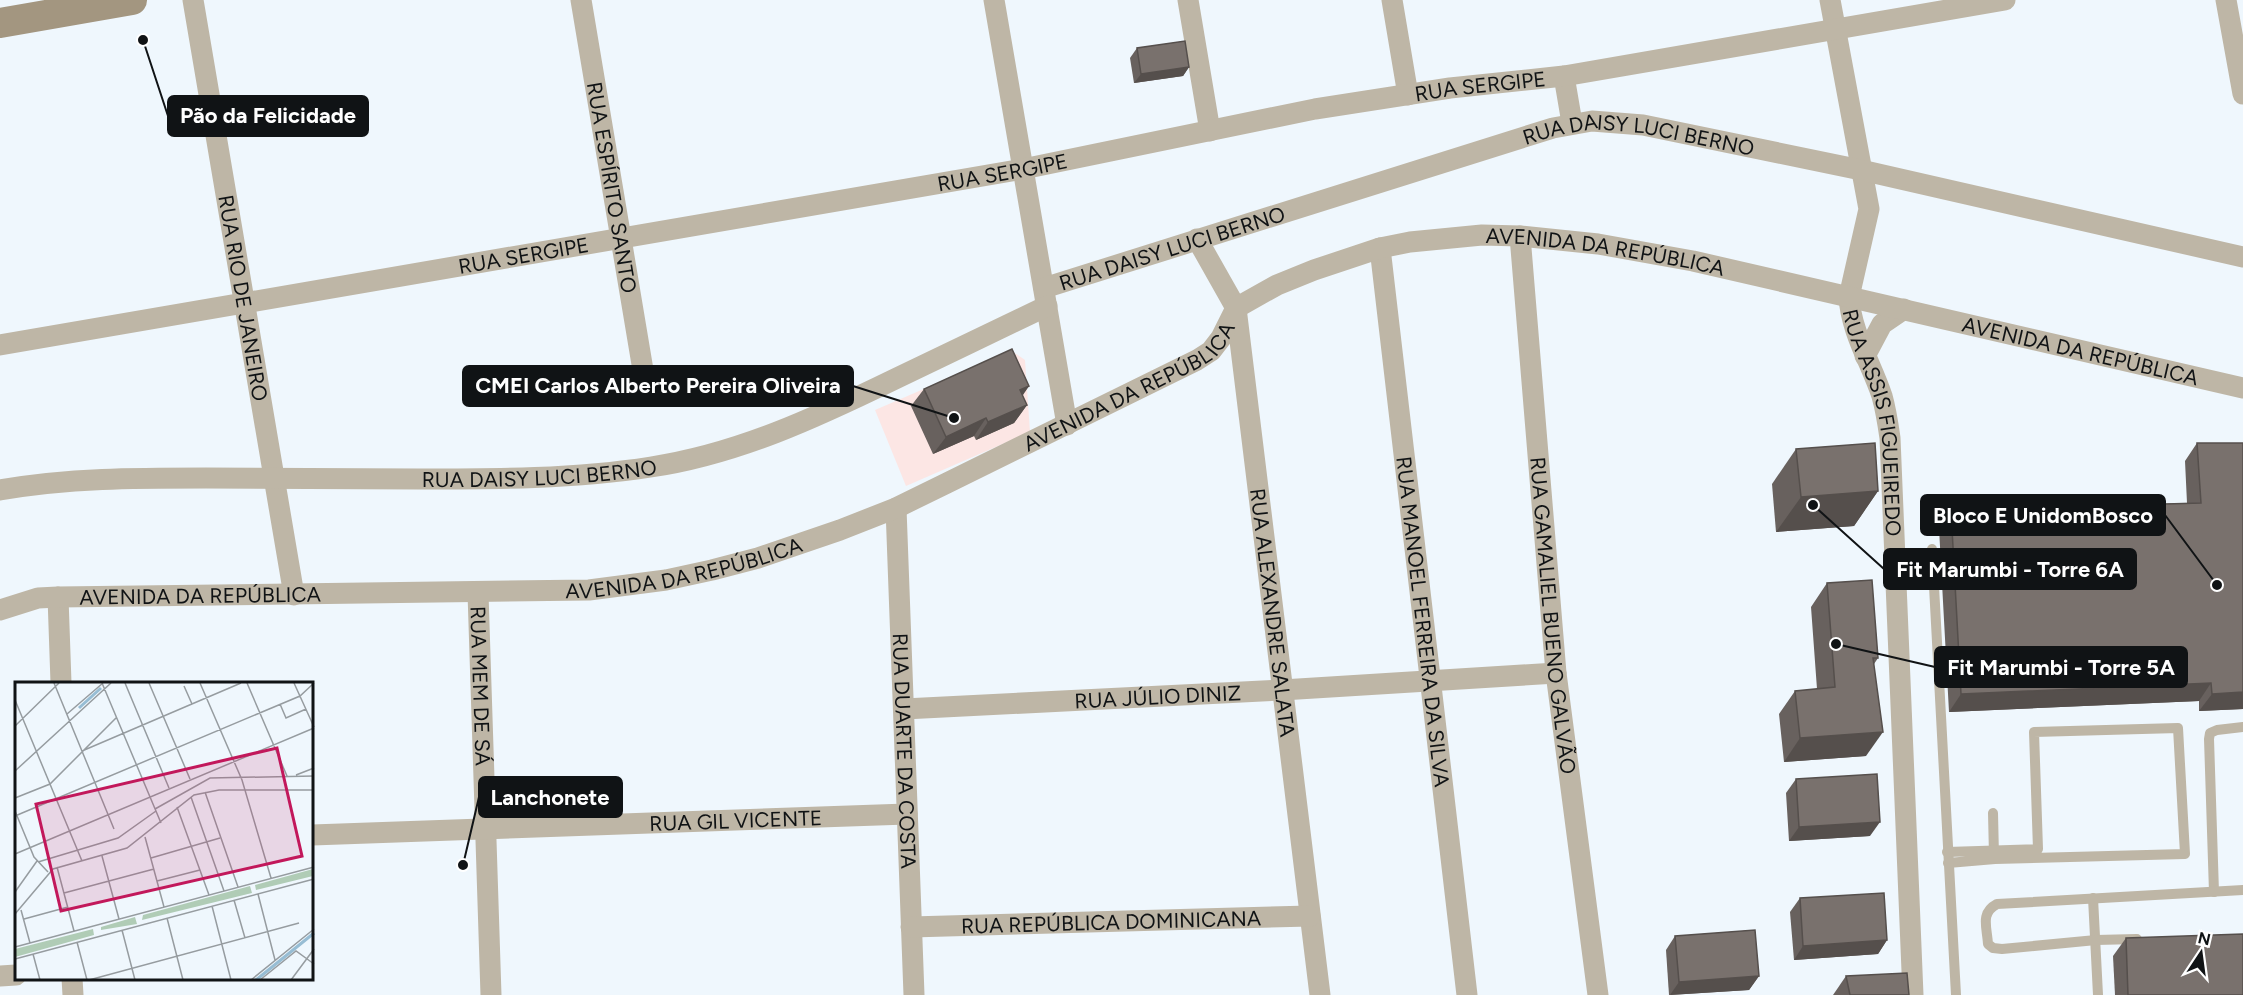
<svg xmlns="http://www.w3.org/2000/svg" width="2243" height="995" viewBox="0 0 2243 995" font-family="Figtree,sans-serif">
<style>
.education{fill:#fce6e4}
.lines{fill:none;stroke-linecap:round;stroke-linejoin:round}
.lane{stroke:#beb6a6;stroke-width:10}
.street{stroke:#beb6a6;stroke-width:21}
.secondary{stroke:#a39680;stroke-width:30}
.wall{fill:#68615e}
.shaded-wall{fill:#554f4c}
.building{fill:#79716d;stroke:#554f4c;stroke-width:1.5}
.labels{text-anchor:middle;dominant-baseline:central;stroke-width:6;stroke-linejoin:round;paint-order:stroke}
.street-label{font-size:21px;fill:#101315;stroke:#fff}
.inset-river{fill:none;stroke:#97bdd4;stroke-width:3}
.inset-road{fill:none;stroke:#969ca0;stroke-width:1.5}
.view{fill:#c2185b;fill-opacity:0.15;stroke:#c2185b;stroke-width:3}
.inset-edge{fill:none;stroke:#101315;stroke-width:3}
.leader{fill:none;stroke:#101315;stroke-width:2}
.callout-dot{fill:#101315;stroke:#fff;stroke-width:2}
.callout{fill:#101315;stroke:#101315;stroke-width:2}
.callout-label{font-size:22px;text-anchor:middle;font-weight:bold;fill:#fff}
</style>
<rect width="100%" height="100%" fill="#eff7fd"/>
<polygon class="education" points="1012,351 1025,360 1030,432 906,486 875,410"/>
<g class="lines">
<g class="lane">
<polyline points="1932,549 1956,995"/>
<polyline points="1993,813 1994,856"/>
<polyline points="1947,852 2038,849 2034,732 2178,728 2185,854 1995,859 1948,863"/>
<polyline points="2214,892 2209,739 2210,733 2217,730 2243,727"/>
<polyline points="2093,898 2098,995"/>
<path d="M2137,939L2096,940L2002,949L1993,948L1988,944C1987,927 1980,913 1997,904L2243,890"/>
</g>
<g class="street">
<path id="s1" d="M193,0L294,595"/>
<path id="s2" d="M581,0L644,376"/>
<polyline points="994,0 1067,425"/>
<polyline points="1188,0 1210,131"/>
<polyline points="1392,0 1408,95"/>
<path id="s3" d="M1830,0L1869,209L1849,297C1851,332 1871,363 1882,396C1886,410 1888,424 1890,438L1913,995"/>
<polyline points="2226,0 2243,94"/>
<polyline points="1564,76 1572,123"/>
<path id="s4" d="M1520,236L1556,673L1598,995"/>
<path id="s5" d="M1197,239L1236,308L1320,995"/>
<path id="s6" d="M1380,248L1467,995"/>
<path id="s7" d="M1044,288L1553,128L1592,121L1643,125L1861,170L2243,257"/>
<path id="s8" d="M0,345L1023,169L1315,109L1450,88L1564,76L2005,0"/>
<polyline points="1865,356 1882,324 1904,309"/>
<path id="s9" d="M0,490C68,478 136,478 206,478C276,478 347,478 418,479C496,479 574,479 651,467C738,454 817,417 895,379C946,355 996,330 1047,306"/>
<path id="s10" d="M896,508L914,995"/>
<path id="s11" d="M478,593L491,995"/>
<polyline points="58,597 61,683"/>
<path id="s12" d="M0,610L38,598L58,597L589,590L666,580L712,570L758,558L840,530L896,508L947,483L1197,360L1211,351L1221,338L1236,308L1277,285L1314,270L1380,248L1410,242L1482,235L1520,236L1598,244L1693,261L2243,388"/>
<path id="s13" d="M904,709L1282,690L1556,673"/>
<path id="s14" d="M312,835L907,814"/>
<path id="s15" d="M911,927L1310,916"/>
<polyline points="0,976 16,975"/>
<polyline points="72,978 73,995"/>
</g>
<polyline class="secondary" points="0,23 132,0"/>
</g>
<g class="wall">
<polygon points="1137,48 1189,67 1183,76 1134,83 1130,58"/>
<polygon points="1029,386 1022,395 1027,405 1014,423 976,440 974,436 933,454 911,406 924,389"/>
<polygon points="2197,443 2243,443 2243,709 2199,711 2199,701 1949,712 1939,528 1951,510 2187,503 2185,461"/>
<polygon points="1796,449 1878,491 1854,526 1776,532 1772,484"/>
<polygon points="1827,583 1878,658 1874,664 1866,756 1784,762 1779,714 1795,691 1817,689 1811,607"/>
<polygon points="1796,779 1870,836 1789,841 1786,793"/>
<polygon points="1800,898 1887,940 1878,954 1794,960 1790,912"/>
<polygon points="1675,936 1759,976 1749,990 1669,995 1666,950"/>
<polygon points="2126,938 2243,995 2115,995 2113,956"/>
<polygon points="1846,976 1909,995 1833,995"/>
</g>
<g class="shaded-wall">
<polygon points="1189,67 1183,76 1134,83 1141,74"/>
<polygon points="1029,386 1017,404 1020,390"/>
<polygon points="1027,405 1014,423 976,440 988,422"/>
<polygon points="986,418 974,436 933,454 946,437"/>
<polygon points="1878,491 1854,526 1776,532 1801,497"/>
<polygon points="2211,683 2199,701 1949,712 1961,694"/>
<polygon points="2243,692 2243,709 2199,711 2212,694"/>
<polygon points="1883,732 1866,756 1784,762 1800,738"/>
<polygon points="1880,822 1870,836 1789,841 1799,827"/>
<polygon points="1887,940 1878,954 1794,960 1803,946"/>
<polygon points="1759,976 1749,990 1670,995 1679,982"/>
</g>
<g class="building">
<polygon points="1185,41 1189,67 1141,74 1137,48"/>
<polygon points="1012,349 1029,386 1020,390 1027,405 988,422 986,418 946,437 924,389"/>
<polygon points="1875,443 1878,491 1801,497 1796,449"/>
<polygon points="2197,443 2243,443 2243,692 2212,694 2211,683 1961,694 1951,510 2201,503"/>
<polygon points="1872,580 1878,658 1873,658 1883,732 1800,738 1795,691 1835,687 1827,583"/>
<polygon points="1877,774 1880,822 1799,827 1796,779"/>
<polygon points="1884,893 1887,940 1803,946 1800,898"/>
<polygon points="1755,930 1759,976 1679,982 1675,936"/>
<polygon points="2243,934 2243,995 2128,995 2126,938"/>
<polygon points="1907,973 1909,995 1850,995 1846,976"/>
</g>
<g class="labels">
<g class="street-label">
<text stroke="none"><textPath href="#s8" startOffset="1503">RUA SERGIPE</textPath></text>
<text stroke="none"><textPath href="#s7" startOffset="620">RUA DAISY LUCI BERNO</textPath></text>
<text stroke="none"><textPath href="#s8" startOffset="1017">RUA SERGIPE</textPath></text>
<text stroke="none"><textPath href="#s2" startOffset="190">RUA ESPÍRITO SANTO</textPath></text>
<text stroke="none"><textPath href="#s7" startOffset="134">RUA DAISY LUCI BERNO</textPath></text>
<text stroke="none"><textPath href="#s12" startOffset="1696">AVENIDA DA REPÚBLICA</textPath></text>
<text stroke="none"><textPath href="#s8" startOffset="531">RUA SERGIPE</textPath></text>
<text stroke="none"><textPath href="#s1" startOffset="302">RUA RIO DE JANEIRO</textPath></text>
<text stroke="none"><textPath href="#s12" startOffset="2182">AVENIDA DA REPÚBLICA</textPath></text>
<text stroke="none"><textPath href="#s12" startOffset="1174">AVENIDA DA REPÚBLICA</textPath></text>
<text stroke="none"><textPath href="#s3" startOffset="432">RUA ASSIS FIGUEIREDO</textPath></text>
<text stroke="none"><textPath href="#s9" startOffset="540">RUA DAISY LUCI BERNO</textPath></text>
<text stroke="none"><textPath href="#s12" startOffset="688">AVENIDA DA REPÚBLICA</textPath></text>
<text stroke="none"><textPath href="#s12" startOffset="202">AVENIDA DA REPÚBLICA</textPath></text>
<text stroke="none"><textPath href="#s5" startOffset="386">RUA ALEXANDRE SALATA</textPath></text>
<text stroke="none"><textPath href="#s4" startOffset="381">RUA GAMALIEL BUENO GALVÃO</textPath></text>
<text stroke="none"><textPath href="#s6" startOffset="376">RUA MANOEL FERREIRA DA SILVA</textPath></text>
<text stroke="none"><textPath href="#s11" startOffset="93">RUA MEM DE SÁ</textPath></text>
<text stroke="none"><textPath href="#s13" startOffset="254">RUA JÚLIO DINIZ</textPath></text>
<text stroke="none"><textPath href="#s10" startOffset="243">RUA DUARTE DA COSTA</textPath></text>
<text stroke="none"><textPath href="#s14" startOffset="424">RUA GIL VICENTE</textPath></text>
<text stroke="none"><textPath href="#s15" startOffset="200">RUA REPÚBLICA DOMINICANA</textPath></text>
</g>
</g>
<g transform="translate(15 682)">
<rect width="298" height="298" fill="#eff7fd"/>
<path d="M298,187V194L241,208L240,203ZM235,204L237,211L127,238L128,233ZM120,235L122,242L86,248V245ZM78,247L79,253L0,275V267Z" fill="#b0ccb6"/>
<path class="inset-river" d="M64,26L86,6M241,298L299,251"/>
<path class="inset-road" d="M39,1L99,147M87,1L146,141M110,1L154,106M134,1L175,97M185,1L227,98L256,196M232,1L272,94M279,1L299,45M169,4L177,22M0,18L67,179M265,22L271,36L291,27M52,32L88,1M0,44L44,1M67,69L226,1M0,89L96,1M281,93L299,86M190,110L223,205M176,115L209,209M0,116L35,102L102,35M162,125L194,213M140,127L195,96L299,94M0,129L19,175L33,190M0,134L285,14L299,1M130,155L149,225M0,172L299,46M87,174L104,237M136,176L205,156M23,180L103,156L141,129M42,185L59,249M142,199L185,188M0,210L22,179M49,211L139,187M243,212L260,278M219,218L230,256M197,224L216,298M6,228L15,261M0,232L38,187L112,166L179,113L204,108H299M152,236L168,298M9,237L53,225M107,248L120,298M62,260L72,298M0,265L299,185M18,272L25,298M0,277L299,197M74,298L284,241M236,298L299,247M245,298L281,269L299,282M276,298L299,267"/>
<path class="view" d="M262,66L287,174L46,229L21,122Z"/>
<rect width="298" height="298" class="inset-edge"/>
</g>
<path class="leader" d="M143 40L168 116M954 418L853 386M2217 585L2165 515M1813 505L1884 569M1836 644L1935 667M463 865L479 797"/>
<g class="callout-dot">
<circle cx="143" cy="40" r="6"/>
<circle cx="954" cy="418" r="6"/>
<circle cx="2217" cy="585" r="6"/>
<circle cx="1813" cy="505" r="6"/>
<circle cx="1836" cy="644" r="6"/>
<circle cx="463" cy="865" r="6"/>
</g>
<g class="callout">
<rect x="168" y="96" width="200" height="40" rx="6"/>
<rect x="463" y="366" width="390" height="40" rx="6"/>
<rect x="1921" y="495" width="244" height="40" rx="6"/>
<rect x="1884" y="549" width="252" height="40" rx="6"/>
<rect x="1935" y="647" width="252" height="40" rx="6"/>
<rect x="479" y="777" width="143" height="40" rx="6"/>
</g>
<g class="callout-label">
<text x="268" y="123">Pão da Felicidade</text>
<text x="658" y="393">CMEI Carlos Alberto Pereira Oliveira</text>
<text x="2043" y="523">Bloco E UnidomBosco</text>
<text x="2010" y="577">Fit Marumbi - Torre 6A</text>
<text x="2061" y="675">Fit Marumbi - Torre 5A</text>
<text x="550" y="805">Lanchonete</text>
</g>
<g transform="translate(2201 953) rotate(13)" stroke="#ffffff" stroke-width="4.5" paint-order="stroke">
<path d="M0-4.5L10 22L0 15L-10 22Z" fill="#101315"/>
<text y="-9" font-size="16" font-weight="bold" text-anchor="middle" fill="#101315">N</text>
</g>
</svg>
